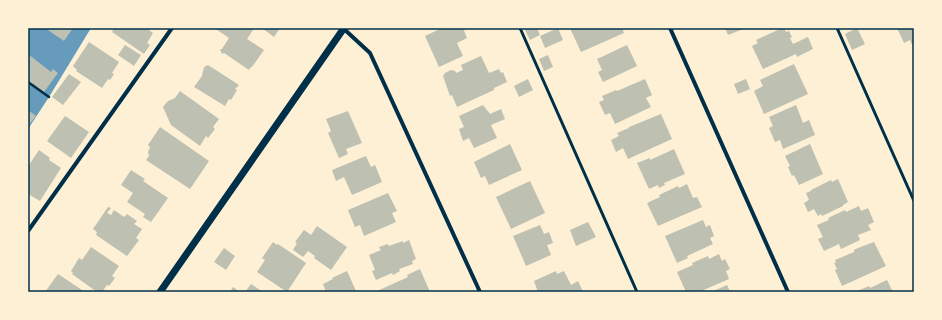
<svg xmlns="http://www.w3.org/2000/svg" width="942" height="320" viewBox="0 0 942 320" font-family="Helvetica,sans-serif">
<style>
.water{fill:#669bbc}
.building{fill:#bec0b2}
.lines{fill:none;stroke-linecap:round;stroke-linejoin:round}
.path{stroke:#003049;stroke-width:2.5}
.service{stroke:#003049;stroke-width:3}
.minor{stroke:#003049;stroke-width:4}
.tertiary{stroke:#003049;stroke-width:7}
.neatline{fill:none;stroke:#003049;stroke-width:1.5}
</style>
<rect width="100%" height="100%" fill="#fdf0d5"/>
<polygon class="water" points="28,28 91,28 49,97 28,129"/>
<g class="building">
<polygon points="45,28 73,28 64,41"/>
<polygon points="114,28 146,28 153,33 147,43 150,45 144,54 112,32"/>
<polygon points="217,28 220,29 221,28 250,28 253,30 247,39 264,50 252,67 251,67 249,70 224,53 222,54 220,49 222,49 229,38 216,29"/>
<polygon points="262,28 280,28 274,37"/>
<polygon points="442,28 463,28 467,38 457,43 463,56 439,67 425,36"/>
<polygon points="524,28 537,28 540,35 530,40"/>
<polygon points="558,28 563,40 545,48 540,36"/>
<polygon points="570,28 622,28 624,33 581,52"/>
<polygon points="725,28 746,28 728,35"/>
<polygon points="782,28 784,28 786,32 789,31 792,37 790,38 793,44 808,37 813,49 797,57 796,54 763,69 752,46 758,43 756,40"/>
<polygon points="857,28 865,44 852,50 845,34"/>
<polygon points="897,28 914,28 914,49 910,40 904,43"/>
<polygon points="89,42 119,62 112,73 114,74 110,80 108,79 102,88 76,71 77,70 73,66"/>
<polygon points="125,45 141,55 134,66 118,55"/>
<polygon points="627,45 637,66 603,82 598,72 602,70 597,59"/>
<polygon points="28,54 51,72 53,69 58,73 44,92 28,81"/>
<polygon points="548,55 553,67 544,71 539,59"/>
<polygon points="481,56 489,73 499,69 501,73 503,72 507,82 494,88 494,90 457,107 452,95 450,96 443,76 445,73 451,70 455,71 456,73 463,70 461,65"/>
<polygon points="794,64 808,94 764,114 754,91 763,86 760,80"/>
<polygon points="208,65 239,85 235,89 237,90 231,100 229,99 225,106 194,87 202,76 204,67"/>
<polygon points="69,74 81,82 63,105 52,97"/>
<polygon points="528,79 533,90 519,97 514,86"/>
<polygon points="645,79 652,95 646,98 651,107 615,124 610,113 605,115 599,102 604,100 602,96 616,90 617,91"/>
<polygon points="746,79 750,89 738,94 734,84"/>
<polygon points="180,91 219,119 213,127 215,129 208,138 206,136 200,146 171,125 163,107 168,101 175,98"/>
<polygon points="483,105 490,114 501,109 505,119 491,125 497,138 474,148 469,138 463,141 459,129 464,127 459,116"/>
<polygon points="796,105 803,123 809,120 815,135 783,149 780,140 775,142 769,128 773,126 769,117"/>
<polygon points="28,110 36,116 28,126"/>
<polygon points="348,111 362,143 346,149 348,154 339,158 328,133 331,131 326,119"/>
<polygon points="661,114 672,139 628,159 623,148 616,152 611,140 619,136 617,133 629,128 629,127"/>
<polygon points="65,116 89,132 71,158 47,141"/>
<polygon points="160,127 209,161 190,189 146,160 149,156 148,152 150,147 148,145"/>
<polygon points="510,144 522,170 489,185 485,176 481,178 474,162"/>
<polygon points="810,144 823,174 799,185 794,175 792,176 788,167 790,166 785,156"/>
<polygon points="674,149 685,174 664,183 665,185 659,188 658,185 649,189 637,163 650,158 650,160"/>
<polygon points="39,150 50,158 49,160 61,168 40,201 28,194 28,164 29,165"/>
<polygon points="366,156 371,167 375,165 382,182 352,195 344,177 336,181 332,170"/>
<polygon points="131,170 145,179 143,181 168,198 151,222 143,217 145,214 127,202 133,193 121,185"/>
<polygon points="838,179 848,202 843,205 843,206 822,216 821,214 818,216 814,209 808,212 804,203 809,200 806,193 811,191 811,190 831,180 832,182"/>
<polygon points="530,181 545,213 511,229 496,197"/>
<polygon points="687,184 693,198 697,197 702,207 658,226 647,203 660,197 659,195 678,186 679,188"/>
<polygon points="388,193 397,211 392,213 396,222 364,236 360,225 355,227 348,210"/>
<polygon points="859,206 861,211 868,208 874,222 868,225 871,230 858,235 860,240 841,249 839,244 824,251 818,239 823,237 817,225 829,220 828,218 845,210 846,212"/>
<polygon points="108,207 111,208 107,213 111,215 114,210 124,217 127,214 137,221 134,224 142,229 136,238 139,240 127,256 96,235 97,232 93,229"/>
<polygon points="703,220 706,227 710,225 714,236 710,238 713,244 687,256 688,258 677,263 665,236"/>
<polygon points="588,222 596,237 576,246 570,230"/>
<polygon points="540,225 544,234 549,232 553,243 547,245 551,255 526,266 513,236"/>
<polygon points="317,226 347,247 331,270 314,258 315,256 308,251 303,257 293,250 297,243 295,242 304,230 311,235"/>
<polygon points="409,240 416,259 412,261 413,264 399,269 400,271 393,275 392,273 376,280 372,271 375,270 369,255 381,250 379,247 388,244 389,246 403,241 403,243"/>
<polygon points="273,242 277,245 278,244 306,263 287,292 257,272 265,260 262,258"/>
<polygon points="874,242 886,266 842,286 835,270 837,269 834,263 836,262 835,260 854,252 854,250 858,248"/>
<polygon points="91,247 119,266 112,276 115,278 109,286 107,285 102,292 97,292 72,274 73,273 71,271 79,258 82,260"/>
<polygon points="224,248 235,256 226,270 214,262"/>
<polygon points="719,254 722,261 725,259 730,269 726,271 729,279 699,292 686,292 677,272 693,265 692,263 708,256 709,259"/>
<polygon points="420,269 430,292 375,292 408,277 407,275"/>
<polygon points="347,271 356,291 326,292 323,284 333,279 332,278"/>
<polygon points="556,271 557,274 564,271 571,285 578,281 583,292 538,292 534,281"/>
<polygon points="58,274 85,292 45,292"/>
<polygon points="887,280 893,292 855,292 869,286 870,288"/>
<polygon points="251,284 263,292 245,292"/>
<polygon points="727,285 730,291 733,290 734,292 711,292"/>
<polygon points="233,287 240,292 230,292"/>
</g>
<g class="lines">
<polyline class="path" points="28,82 49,97"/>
<g class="service">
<polyline points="520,28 637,292"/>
<polyline points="837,28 914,201"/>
</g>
<g class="minor">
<polyline points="670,28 788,292"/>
<polyline points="344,29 370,53 480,292"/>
<polyline points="28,231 172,28"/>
</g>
<polyline class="tertiary" points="160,292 344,28"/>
</g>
<rect width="942" height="320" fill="none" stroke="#fdf0d5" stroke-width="58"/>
<rect x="29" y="29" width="884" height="262" class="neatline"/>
</svg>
